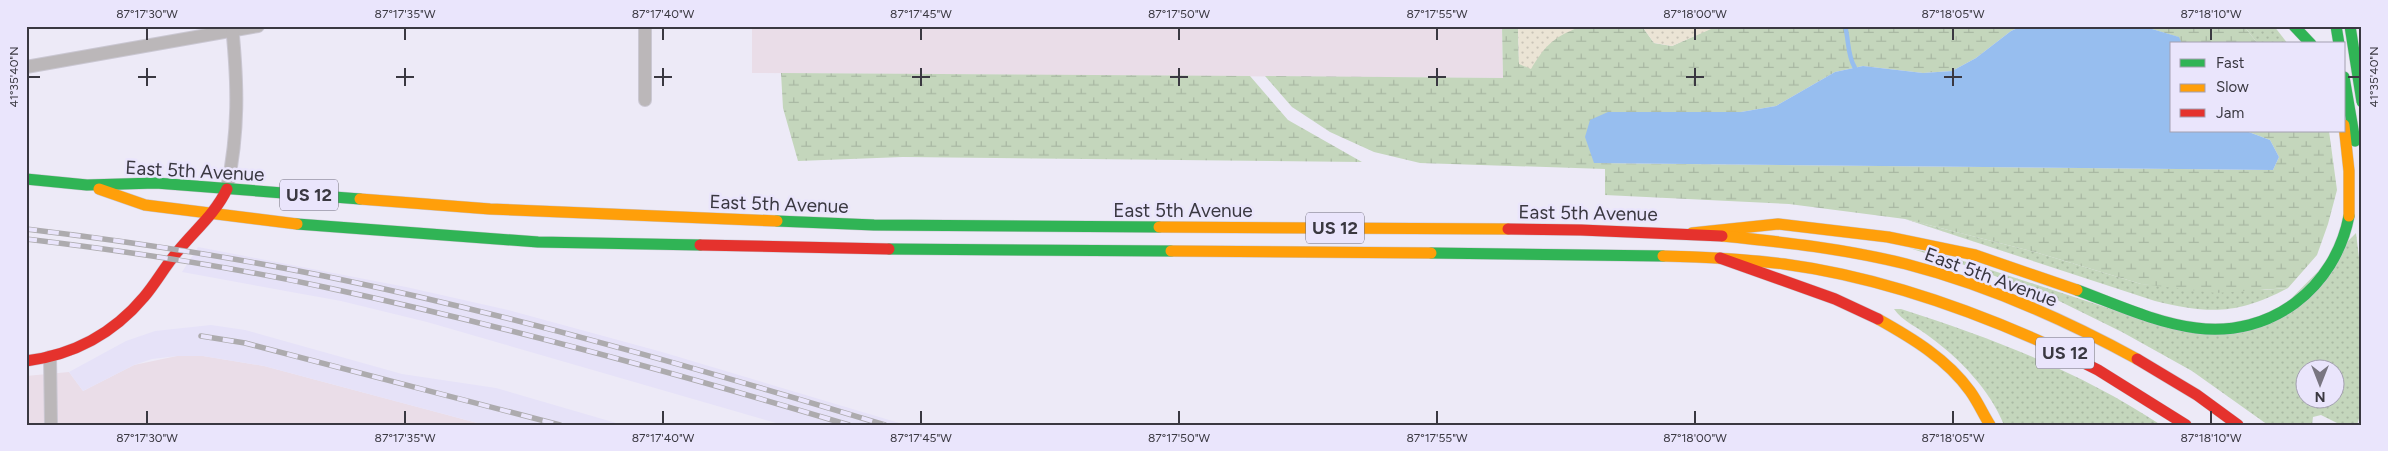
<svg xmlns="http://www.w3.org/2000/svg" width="2388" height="451" viewBox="0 0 2388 451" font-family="Figtree,sans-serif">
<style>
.industrial{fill:#eadde8}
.built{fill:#e6e2f8}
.grass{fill:url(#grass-dots);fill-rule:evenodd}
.wetland{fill:url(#wetland-marsh)}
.sand{fill:url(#sand-dots)}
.water{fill:#97beef}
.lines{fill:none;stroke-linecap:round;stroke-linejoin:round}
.stream{stroke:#97beef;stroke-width:4.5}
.street-casing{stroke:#cac7d2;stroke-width:14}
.fast-casing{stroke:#cac7d2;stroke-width:12}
.slow-casing{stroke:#cac7d2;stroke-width:12}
.jam-casing{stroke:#cac7d2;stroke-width:12}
.street{stroke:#bbb7b9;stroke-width:12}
.fast{stroke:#30b455;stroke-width:11}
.slow{stroke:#ff9f0a;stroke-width:11}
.jam{stroke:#e5322d;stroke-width:11}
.rail-casing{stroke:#adabae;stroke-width:5.5}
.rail{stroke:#eae5fc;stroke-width:4;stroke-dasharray:11;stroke-linecap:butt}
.fast-bridge-casing{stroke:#cac7d2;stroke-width:12;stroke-linecap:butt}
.fast-bridge{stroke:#30b455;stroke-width:11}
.ticks{fill:none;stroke:#3a3841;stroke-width:2}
.labels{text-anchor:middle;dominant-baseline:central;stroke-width:5;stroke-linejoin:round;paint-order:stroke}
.shield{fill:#eae5fc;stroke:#6f6c79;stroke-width:1}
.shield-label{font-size:18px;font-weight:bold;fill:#3a3841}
.street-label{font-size:19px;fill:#3a3841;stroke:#eae5fc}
.neatline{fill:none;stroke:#3a3841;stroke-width:2}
.ticks-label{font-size:12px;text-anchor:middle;fill:#3a3841}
</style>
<defs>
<pattern id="grass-dots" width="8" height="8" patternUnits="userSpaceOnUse" patternTransform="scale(1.25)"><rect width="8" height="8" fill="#c4d6bc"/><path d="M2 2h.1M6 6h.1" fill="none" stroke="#a9b8a3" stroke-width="1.8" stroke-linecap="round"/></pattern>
<pattern id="wetland-marsh" width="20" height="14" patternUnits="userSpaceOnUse" patternTransform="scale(1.25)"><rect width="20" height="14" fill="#c4d6bc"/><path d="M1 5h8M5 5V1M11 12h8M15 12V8" fill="none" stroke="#a9b8a3"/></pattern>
<pattern id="sand-dots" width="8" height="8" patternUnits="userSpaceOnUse" patternTransform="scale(1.25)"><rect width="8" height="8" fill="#ebe4d5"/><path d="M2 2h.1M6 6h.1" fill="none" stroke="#cac4b8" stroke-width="1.8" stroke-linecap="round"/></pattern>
</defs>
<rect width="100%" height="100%" fill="#edeaf7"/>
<g class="industrial">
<polygon points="752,26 1502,26 1503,78 752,73"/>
<polygon points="177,356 203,356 264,366 485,425 26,425 26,376 69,372 83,391 134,365"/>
</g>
<g class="built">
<polygon points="198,247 406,287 508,310 662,352 906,425 783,425 427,322 341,301 182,272"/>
<polygon points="211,325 245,330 402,374 496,388 623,425 485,425 264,366 203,356 177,356 152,359 134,365 83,391 69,372 126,341 155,331"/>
</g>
<g class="grass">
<polygon points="2244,26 2274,26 2288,44 2258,44"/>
<path d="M1905,219L2035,252L2141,284L2264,290L2288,288C2237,315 2209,314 2155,301Z"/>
<path d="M2356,233L2362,282V409L2357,425H2341L2321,415L2313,417L2312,425H2268L2192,371L2122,332L2051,297L1971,267L1909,248L1951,257L2160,325L2263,327ZM2306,368H2336V398H2306Z"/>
<path d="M1894,309H1901C1992,338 2081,372 2161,425H2004C1990,390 1960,359 1930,337C1919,328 1902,321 1894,309Z"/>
</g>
<g class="wetland">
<path d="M1502,26H1518L1519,64C1537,51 1559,31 1582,26C1598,23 1627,25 1644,29L1654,43L1672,46L1710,29L1711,26H2022L2011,31L1976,58L1952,71L1923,73L1863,66L1835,72L1776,106L1741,112L1676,113L1594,163L2273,170L2279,157L2270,140L2246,131H2329L2337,190L2328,224L2317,255L2288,288L2216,293L2141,284L2035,252L1905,219L1789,204L1605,195V169L1420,163L1374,152L1330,132L1292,107L1265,76L1503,78Z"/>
<polygon points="2142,26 2244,26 2258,44 2182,44 2178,37"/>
<polygon points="781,73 1250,76 1288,120 1362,162 903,157 798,161 783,108"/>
</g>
<g class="sand">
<path d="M1518,26H1582C1554,37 1546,44 1531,69L1519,64Z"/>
<polygon points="1631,26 1711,26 1711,29 1672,46 1654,43 1644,29"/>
</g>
<polygon class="water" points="2022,26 2142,26 2179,37 2182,44 2172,44 2172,131 2246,131 2270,140 2279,157 2273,170 1594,163 1585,137 1590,120 1608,112 1741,112 1776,106 1835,72 1863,66 1923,73 1952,71 1976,58 2011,31"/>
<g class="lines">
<path class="stream" d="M1845,26C1849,40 1847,55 1855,68"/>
<g class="street-casing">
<g id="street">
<polyline points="26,67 258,26"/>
<polyline points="645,100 645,26"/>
<path d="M227,189C239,131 238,85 232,26"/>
<polyline points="50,357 51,425"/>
</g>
</g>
<g class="fast-casing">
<g id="fast">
<polyline points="2294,26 2311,44"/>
<polyline points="2336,26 2339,44"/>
<polyline points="2344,77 2355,141"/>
<polyline points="26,179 87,185 156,183 360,199"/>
<polyline points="777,221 874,225 1159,227"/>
<polyline points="297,224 538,242 700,245"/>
<polyline points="889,249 1171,251"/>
<polyline points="1431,253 1663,256"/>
<path d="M2077,290C2115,304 2156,323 2196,328C2271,338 2335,288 2349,216"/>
</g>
</g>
<g class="slow-casing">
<g id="slow">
<polyline points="2344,125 2349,171 2349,216"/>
<polyline points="99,189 145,205 297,224"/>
<polyline points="360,199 490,209 777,221"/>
<polyline points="1159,227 1508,229"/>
<polyline points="1692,233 1778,224 1888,237 1975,255 2077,290"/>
<path d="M1722,236C1784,242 1846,249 1906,264C1987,285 2064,319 2137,359"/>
<polyline points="1171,251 1431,253"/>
<path d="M1663,256C1703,257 1744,259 1784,264C1874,276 1961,306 2044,343"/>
<path d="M1878,319C1912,338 1947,359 1970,391C1978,402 1983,414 1990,425"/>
</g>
</g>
<g class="jam-casing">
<g id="jam">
<polyline points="1508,229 1581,230 1722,236"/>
<polyline points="700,245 889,249"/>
<polyline points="1720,258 1835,299 1878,319"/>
<polyline points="2044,343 2098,370 2186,425"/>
<polyline points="2137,359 2197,395 2238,425"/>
<path d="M26,361C73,355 113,334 144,297C156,283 165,266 178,251C195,230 215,214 227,189"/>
</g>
</g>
<use href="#street" class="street"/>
<use href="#fast" class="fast"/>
<use href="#slow" class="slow"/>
<use href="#jam" class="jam"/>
<g class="rail-casing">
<g id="rail">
<path d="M26,229C126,241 226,256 324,276C513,315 700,369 885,425"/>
<path d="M26,239C126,251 226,266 324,287C501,325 676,373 849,425"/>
<polyline points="201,336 245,343 560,425"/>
</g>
</g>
<use href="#rail" class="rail"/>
<g class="fast-bridge-casing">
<polyline id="fast-bridge" points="2350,26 2362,102"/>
</g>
<use href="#fast-bridge" class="fast-bridge"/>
</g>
<path class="ticks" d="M147,28V40M405,28V40M663,28V40M921,28V40M1179,28V40M1437,28V40M1695,28V40M1953,28V40M2211,28V40M147,68V86M405,68V86M663,68V86M921,68V86M1179,68V86M1437,68V86M1695,68V86M1953,68V86M28,77H40M138,77H156M396,77H414M654,77H672M912,77H930M1170,77H1188M1428,77H1446M1686,77H1704M1944,77H1962M2348,77H2360M147,411V424M405,411V424M663,411V424M921,411V424M1179,411V424M1437,411V424M1695,411V424M1953,411V424M2211,411V424"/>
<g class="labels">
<g class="shield">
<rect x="280" y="179.5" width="58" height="31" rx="4"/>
<rect x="1306" y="212.5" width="58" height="31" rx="4"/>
<rect x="2036" y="337.5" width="58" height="31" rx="4"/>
</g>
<g class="shield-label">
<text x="309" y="195">US 12</text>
<text x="1335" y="228">US 12</text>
<text x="2065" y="353">US 12</text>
</g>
<g class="street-label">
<text transform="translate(195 171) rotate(3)">East 5th Avenue</text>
<text transform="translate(779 204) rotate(2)">East 5th Avenue</text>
<text x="1183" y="210">East 5th Avenue</text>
<text transform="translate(1588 213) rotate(1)">East 5th Avenue</text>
<text transform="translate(1991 277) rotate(20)">East 5th Avenue</text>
</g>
</g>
<rect width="2388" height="451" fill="none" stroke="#eae5fc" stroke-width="55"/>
<rect x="2170" y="42" width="175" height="90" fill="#eae5fc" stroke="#a4a0b1"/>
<rect x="2180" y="59" width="25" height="8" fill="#30b455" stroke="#a4a0b1"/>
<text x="2216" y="68" font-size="15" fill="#3a3841">Fast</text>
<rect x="2180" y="84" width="25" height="8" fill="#ff9f0a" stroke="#a4a0b1"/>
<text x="2216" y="92" font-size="15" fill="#3a3841">Slow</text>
<rect x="2180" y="109" width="25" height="8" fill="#e5322d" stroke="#a4a0b1"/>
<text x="2216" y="118" font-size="15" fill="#3a3841">Jam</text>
<g transform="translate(2320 384) rotate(180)"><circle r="24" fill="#eae5fc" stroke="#a4a0b1"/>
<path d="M0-4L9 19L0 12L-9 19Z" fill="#797681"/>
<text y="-8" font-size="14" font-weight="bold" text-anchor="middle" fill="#3a3841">N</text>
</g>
<rect x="28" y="28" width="2332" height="396" class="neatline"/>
<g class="ticks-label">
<text x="147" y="18">87°17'30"W</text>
<text x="405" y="18">87°17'35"W</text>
<text x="663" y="18">87°17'40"W</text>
<text x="921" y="18">87°17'45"W</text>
<text x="1179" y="18">87°17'50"W</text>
<text x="1437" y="18">87°17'55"W</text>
<text x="1695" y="18">87°18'00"W</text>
<text x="1953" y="18">87°18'05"W</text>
<text x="2211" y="18">87°18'10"W</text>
<text transform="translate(2374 77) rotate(-90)" y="4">41°35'40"N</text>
<text transform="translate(14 77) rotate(-90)" y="4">41°35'40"N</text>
<text x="147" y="442">87°17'30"W</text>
<text x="405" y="442">87°17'35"W</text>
<text x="663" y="442">87°17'40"W</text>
<text x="921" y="442">87°17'45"W</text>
<text x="1179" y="442">87°17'50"W</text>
<text x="1437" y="442">87°17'55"W</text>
<text x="1695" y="442">87°18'00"W</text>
<text x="1953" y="442">87°18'05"W</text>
<text x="2211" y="442">87°18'10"W</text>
</g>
</svg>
